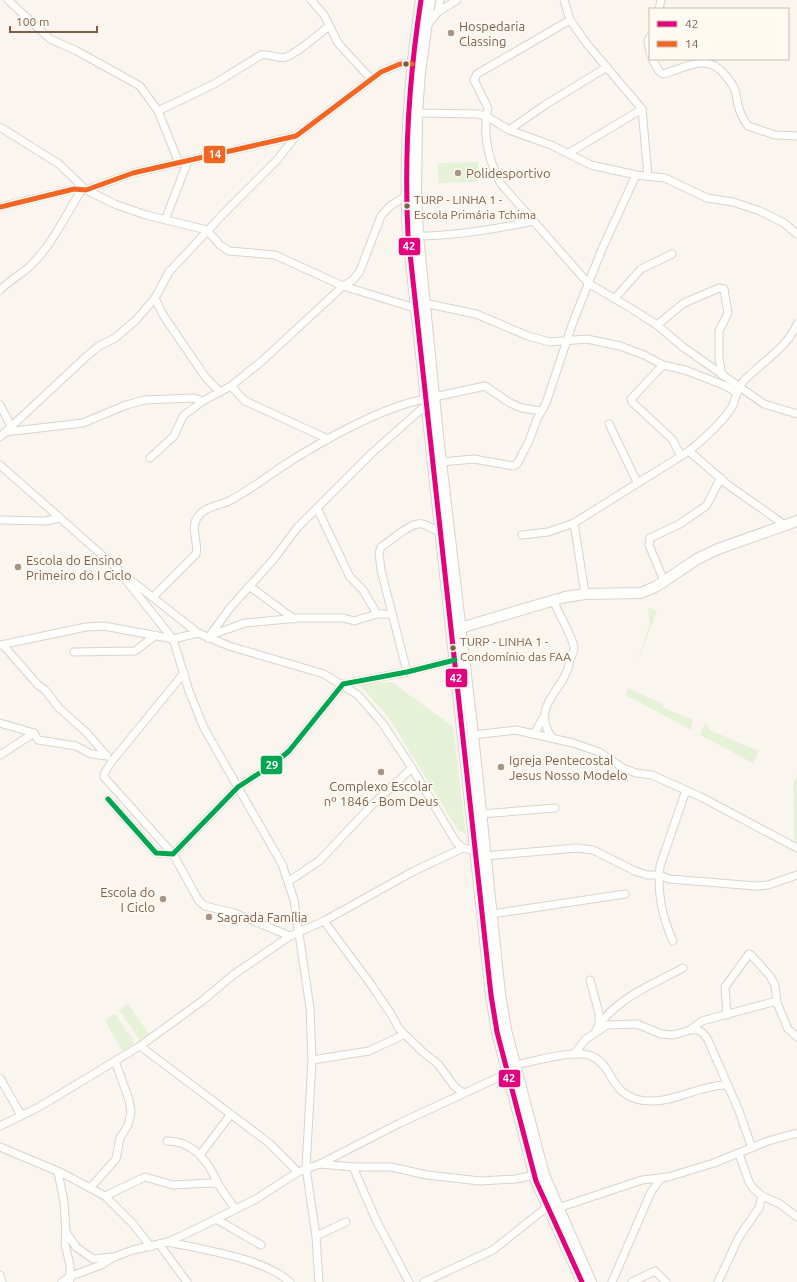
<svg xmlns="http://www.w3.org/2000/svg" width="797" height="1282" viewBox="0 0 797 1282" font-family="Ubuntu,sans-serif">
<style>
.green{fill:#e6f2d8}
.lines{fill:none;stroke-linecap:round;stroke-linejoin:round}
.street-casing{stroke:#dad3cd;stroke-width:9}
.secondary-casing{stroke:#dad2ca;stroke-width:12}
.street{stroke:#fefefd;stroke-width:7}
.secondary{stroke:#fefefd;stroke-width:10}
.bus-1-casing{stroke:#fffbf3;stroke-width:8}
.bus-2-casing{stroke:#fffbf3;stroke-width:8}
.bus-3-casing{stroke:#fffbf3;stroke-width:8}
.bus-1{stroke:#e5007d;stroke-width:5}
.bus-2{stroke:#f26522;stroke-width:5}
.bus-3{stroke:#00a651;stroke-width:5}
.poi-dot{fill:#a99383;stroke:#fffbf3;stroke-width:1.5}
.bus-dot{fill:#7e5e49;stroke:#fffbf3;stroke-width:1.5}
.labels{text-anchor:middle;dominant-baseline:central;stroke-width:3;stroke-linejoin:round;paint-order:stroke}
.bus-label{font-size:12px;fill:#7e5e49;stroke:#fffbf3;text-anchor:start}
.poi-label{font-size:13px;fill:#7e5e49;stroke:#fffbf3;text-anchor:start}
.line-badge{stroke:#fffbf3;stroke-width:1.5}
.badge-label{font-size:11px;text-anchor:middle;font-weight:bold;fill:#fff}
</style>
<rect width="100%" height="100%" fill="#faf6ef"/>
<g class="green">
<polygon points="478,162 478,182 438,183 438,163"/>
<polygon points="648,607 657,611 636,665 650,622"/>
<polygon points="392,682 453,727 466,834 458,830 389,718 359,684"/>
<polygon points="628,688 663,704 664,708 693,720 691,730 626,695"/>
<polygon points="707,724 710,730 759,751 753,763 700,735 704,725"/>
<polygon points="797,774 797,843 794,839 793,785"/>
<polygon points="128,1004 149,1034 140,1040 119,1010"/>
<polygon points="115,1014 135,1043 122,1051 105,1020"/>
</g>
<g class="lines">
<g class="street-casing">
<g id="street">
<polyline points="8,0 50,39 77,51 140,86 158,111 179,163"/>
<polyline points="311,0 324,15 338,43 371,79"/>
<polyline points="564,0 570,20 587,44 642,109 648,176"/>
<polyline points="659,9 661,0"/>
<polyline points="438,12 440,0"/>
<path d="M570,20L477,74L474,80L488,108C482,134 489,161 501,184L588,283L632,309L657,325L683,347L764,404L797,414"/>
<polyline points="427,25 438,12 457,0"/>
<polyline points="650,37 648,41 650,53"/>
<path d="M652,59L659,71L663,74C686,68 707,52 725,75C730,81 735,87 736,94C738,106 740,116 748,126L775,135L797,136"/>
<path d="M158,111L214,84L261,55C270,53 278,60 286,57C296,54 320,33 329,26"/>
<polyline points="417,113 477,114 486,116 509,130 551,145 591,165 636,175 665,178 707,198 733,202 760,211 784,223 797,234"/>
<polyline points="0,127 59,164 86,190 117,205 146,215 207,230 220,245 229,251 275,255 343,286 415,308"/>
<polyline points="509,130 545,105 607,67"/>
<polyline points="569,153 642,109"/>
<polyline points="0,207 74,189 86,190 133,173 296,136 381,72 400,64 412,64"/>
<polyline points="165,220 188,161"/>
<path d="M418,236C457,236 496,229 534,221"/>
<path d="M0,290C9,281 20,275 29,267C51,247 65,216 81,191"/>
<polyline points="155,298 163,315 206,378 219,391"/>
<polyline points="615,298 641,269 672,254"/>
<polyline points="424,303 476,314 528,336 550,342 587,339 620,346 644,355 663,365 685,370 726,386 737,393"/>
<polyline points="657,325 684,303 719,288 724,289 728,313 719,331 719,358 722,375"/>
<polyline points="663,365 631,399 632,402 672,439 681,456"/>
<polyline points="231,386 245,401 328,439"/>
<polyline points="434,397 485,386 510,403 522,408 541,411"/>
<polyline points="0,405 11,426"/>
<polyline points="609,424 637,482"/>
<polyline points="5,432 83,423 126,405 145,400 194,398 203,401"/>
<polyline points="0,437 87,356 99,346 115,338 136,320 155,298 169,272 226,211 277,160 296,136"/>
<polyline points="689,451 728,485 785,525"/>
<polyline points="150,458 174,436 183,416 203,401 231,386 262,361 343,286 353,280 360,271 381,216 390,206 406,196"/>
<polyline points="441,462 474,459 513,466 517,464 529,441 537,419 546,403 573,322 602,249 636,175"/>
<polyline points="0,465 120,571"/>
<polyline points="317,508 350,577 363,590 377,614"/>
<polyline points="0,520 45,521 60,518"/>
<polyline points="574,523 585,594"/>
<path d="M522,535L548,532L574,523L689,451C705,438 721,424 732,407C736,400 736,390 741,384C759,363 786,350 797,324"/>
<polyline points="117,569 173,639 189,691 204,728 282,864 294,900 310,1008 312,1060 306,1168 316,1236 319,1282"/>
<polyline points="128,578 198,633 229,646 324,674 358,695 383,724 412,768 456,842 463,848 475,851"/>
<polyline points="664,581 649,545 650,538 678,525 706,506 721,478"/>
<polyline points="249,586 294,619"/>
<path d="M153,597L196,554C199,543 190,529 197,518C204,506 220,506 231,500C248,491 264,479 280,468C318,443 381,407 425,399"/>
<polyline points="211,635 245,623 298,618 344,618 354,621 377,614 392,614"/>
<polyline points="208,638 230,608 273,560 297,528 372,453 426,405"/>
<polyline points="0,645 86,627 104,626 173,639 198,633"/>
<polyline points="3,645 38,685 45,690 59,708 86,732 106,755"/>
<polyline points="74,652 135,651 156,635"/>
<path d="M407,672L381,570L379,553L381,547C391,541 410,522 422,524C428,525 434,530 440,532"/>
<polyline points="184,673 112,761 104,774 104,777 173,854 199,901 205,906 234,913 290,936"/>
<polyline points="0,723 34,733 38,740 76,746 91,754 107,756"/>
<polyline points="534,734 543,718"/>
<polyline points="473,735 516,730 573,743 599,752 623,768 636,773 652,775 701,797 797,848"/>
<path d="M552,738C529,704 566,691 570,660C571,656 574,652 574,648C574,640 557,610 553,600"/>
<polyline points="0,755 34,733"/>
<polyline points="108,799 156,853 173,854 238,787 275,763 289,751 343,684 407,672 455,660"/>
<polyline points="481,814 555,808"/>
<polyline points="485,856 577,848 593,850 635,871 647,875 659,875 669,879 756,886 768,885 797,875"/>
<polyline points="289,881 319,861 371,806 412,768"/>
<polyline points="492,914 625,894"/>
<polyline points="324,921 372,986 391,1014 399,1029 424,1053 438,1064 454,1086 463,1093"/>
<path d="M673,941C662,917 657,892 660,866L686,790"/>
<polyline points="590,980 599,1013 599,1025"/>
<polyline points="727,1015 725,987 749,954 752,956 770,976 775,985 777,1003 788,1029 797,1037"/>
<path d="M596,1030C614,999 653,984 683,968"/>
<path d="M690,1030C700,1029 703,1032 708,1040L739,1111L752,1148"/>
<polyline points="140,1046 269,1143 298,1172"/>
<polyline points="574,1054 586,1039 607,1025 637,1024 661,1034 673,1035 690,1030 702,1021 773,1002 777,1003"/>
<polyline points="312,1060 369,1051 403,1035"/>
<path d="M515,1065C533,1062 571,1050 588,1055C598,1057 605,1066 610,1075C616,1086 623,1095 636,1099C667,1108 697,1085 726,1085"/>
<polyline points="0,1078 21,1115"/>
<polyline points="0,1126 39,1107 140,1046 202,1001 233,975 290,936 324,921 414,871 463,848"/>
<path d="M167,1141C193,1141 209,1162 218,1184"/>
<polyline points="0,1147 62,1173 105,1196 133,1224 151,1247"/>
<polyline points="739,1154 749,1182 754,1189 762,1196 780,1204 797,1217"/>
<polyline points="200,1155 231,1114"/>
<polyline points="320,1164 353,1167 391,1167 427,1175 480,1181 516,1179 534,1175"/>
<polyline points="353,1167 376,1220 409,1282"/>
<polyline points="58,1172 64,1202 66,1232 65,1244 70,1265 70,1280"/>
<polyline points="90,1188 116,1159 120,1138 128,1125 131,1112 129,1100 115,1061"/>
<polyline points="105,1196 145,1177 173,1185 210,1183 218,1184 235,1209"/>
<polyline points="558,1208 642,1180 668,1177 714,1163 768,1141 797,1133"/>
<polyline points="216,1219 261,1245"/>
<polyline points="66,1232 76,1247 93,1259 112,1257"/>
<polyline points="316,1236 346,1222"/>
<path d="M168,1242C204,1250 263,1258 290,1282"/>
<polyline points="159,1244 187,1282"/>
<polyline points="0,1275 2,1282"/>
<polyline points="62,1282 71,1276 101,1265 114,1257 133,1250 168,1242 196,1229 256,1199 298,1172 320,1164 400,1123 508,1073"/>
<polyline points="424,1282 493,1250 547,1207"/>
<polyline points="612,1282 651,1192 661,1178"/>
<polyline points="632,1282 655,1271 666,1282"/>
<polyline points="718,1282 739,1237 759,1208 762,1196"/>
</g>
</g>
<g class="secondary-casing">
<g id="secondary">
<path d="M421,0C409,78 404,156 408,235L491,995L497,1032L536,1181L582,1282"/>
<polyline points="430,0 420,72 417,113 416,196 418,236 438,436 473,735 500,994 506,1030 544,1175 591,1282"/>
<polyline points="460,628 565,597 585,594 641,593 657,586 697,559 718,549 797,521"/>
</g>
</g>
<use href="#street" class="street"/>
<use href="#secondary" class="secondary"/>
<g class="bus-1-casing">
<path id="bus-1" d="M421,0C409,78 404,156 408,235L491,995L497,1032L536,1181L582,1282"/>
</g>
<g class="bus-2-casing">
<polyline id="bus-2" points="0,207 74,189 86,190 133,173 296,136 381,72 400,64 412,64"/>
</g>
<g class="bus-3-casing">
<polyline id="bus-3" points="108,799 156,853 173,854 238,787 275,763 289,751 343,684 407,672 455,660"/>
</g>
<use href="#bus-1" class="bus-1"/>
<use href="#bus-2" class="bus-2"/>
<use href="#bus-3" class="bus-3"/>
</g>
<g class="poi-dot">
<circle cx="451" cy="33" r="4"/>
<circle cx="458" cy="173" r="4"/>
<circle cx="18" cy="567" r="4"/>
<circle cx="501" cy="767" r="4"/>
<circle cx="381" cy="772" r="4"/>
<circle cx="163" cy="899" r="4"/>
<circle cx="209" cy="917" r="4"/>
</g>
<g class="bus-dot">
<circle cx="406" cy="64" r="3.5"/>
<circle cx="407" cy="206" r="3.5"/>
<circle cx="453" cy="648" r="3.5"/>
</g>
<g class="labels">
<g class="bus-label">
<text x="414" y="199">TURP - LINHA 1 -<tspan x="414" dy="15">Escola Primária Tchima</tspan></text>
<text x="460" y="641">TURP - LINHA 1 -<tspan x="460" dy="15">Condomínio das FAA</tspan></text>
</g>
<g class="poi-label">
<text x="459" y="26">Hospedaria<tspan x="459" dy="15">Classing</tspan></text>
<text x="466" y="173">Polidesportivo</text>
<text x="26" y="560">Escola do Ensino<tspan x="26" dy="15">Primeiro do I Ciclo</tspan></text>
<text x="509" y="760">Igreja Pentecostal<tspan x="509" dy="15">Jesus Nosso Modelo</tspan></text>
<text x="381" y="786" text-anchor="middle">Complexo Escolar<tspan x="381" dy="15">nº 1846 - Bom Deus</tspan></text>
<text x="155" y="892" text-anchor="end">Escola do<tspan x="155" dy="15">I Ciclo</tspan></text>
<text x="217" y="917">Sagrada Família</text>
</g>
</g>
<g class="line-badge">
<rect x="203" y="145" width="23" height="19" rx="4" fill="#f26522"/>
<rect x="398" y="237" width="23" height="19" rx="4" fill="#e5007d"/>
<rect x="445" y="668" width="23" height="20" rx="4" fill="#e5007d"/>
<rect x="260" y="755" width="23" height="20" rx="4" fill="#00a651"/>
<rect x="498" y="1069" width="23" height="19" rx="4" fill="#e5007d"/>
</g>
<g class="badge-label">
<text x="215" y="158">14</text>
<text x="409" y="250">42</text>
<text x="456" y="682">42</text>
<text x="272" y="769">29</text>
<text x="509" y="1082">42</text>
</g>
<rect x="649" y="8" width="140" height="52" fill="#fffbf3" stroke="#cbbcaf"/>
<rect x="657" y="21" width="20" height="6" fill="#e5007d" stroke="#cbbcaf"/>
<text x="685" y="28" font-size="12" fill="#7e5e49">42</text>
<rect x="657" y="41" width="20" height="6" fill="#f26522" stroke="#cbbcaf"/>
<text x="685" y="48" font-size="12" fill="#7e5e49">14</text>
<path d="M10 26v6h87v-6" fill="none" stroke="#7e5e49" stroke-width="2"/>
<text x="16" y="26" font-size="12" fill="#7e5e49" stroke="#fffbf3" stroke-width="3" paint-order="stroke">100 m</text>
</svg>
